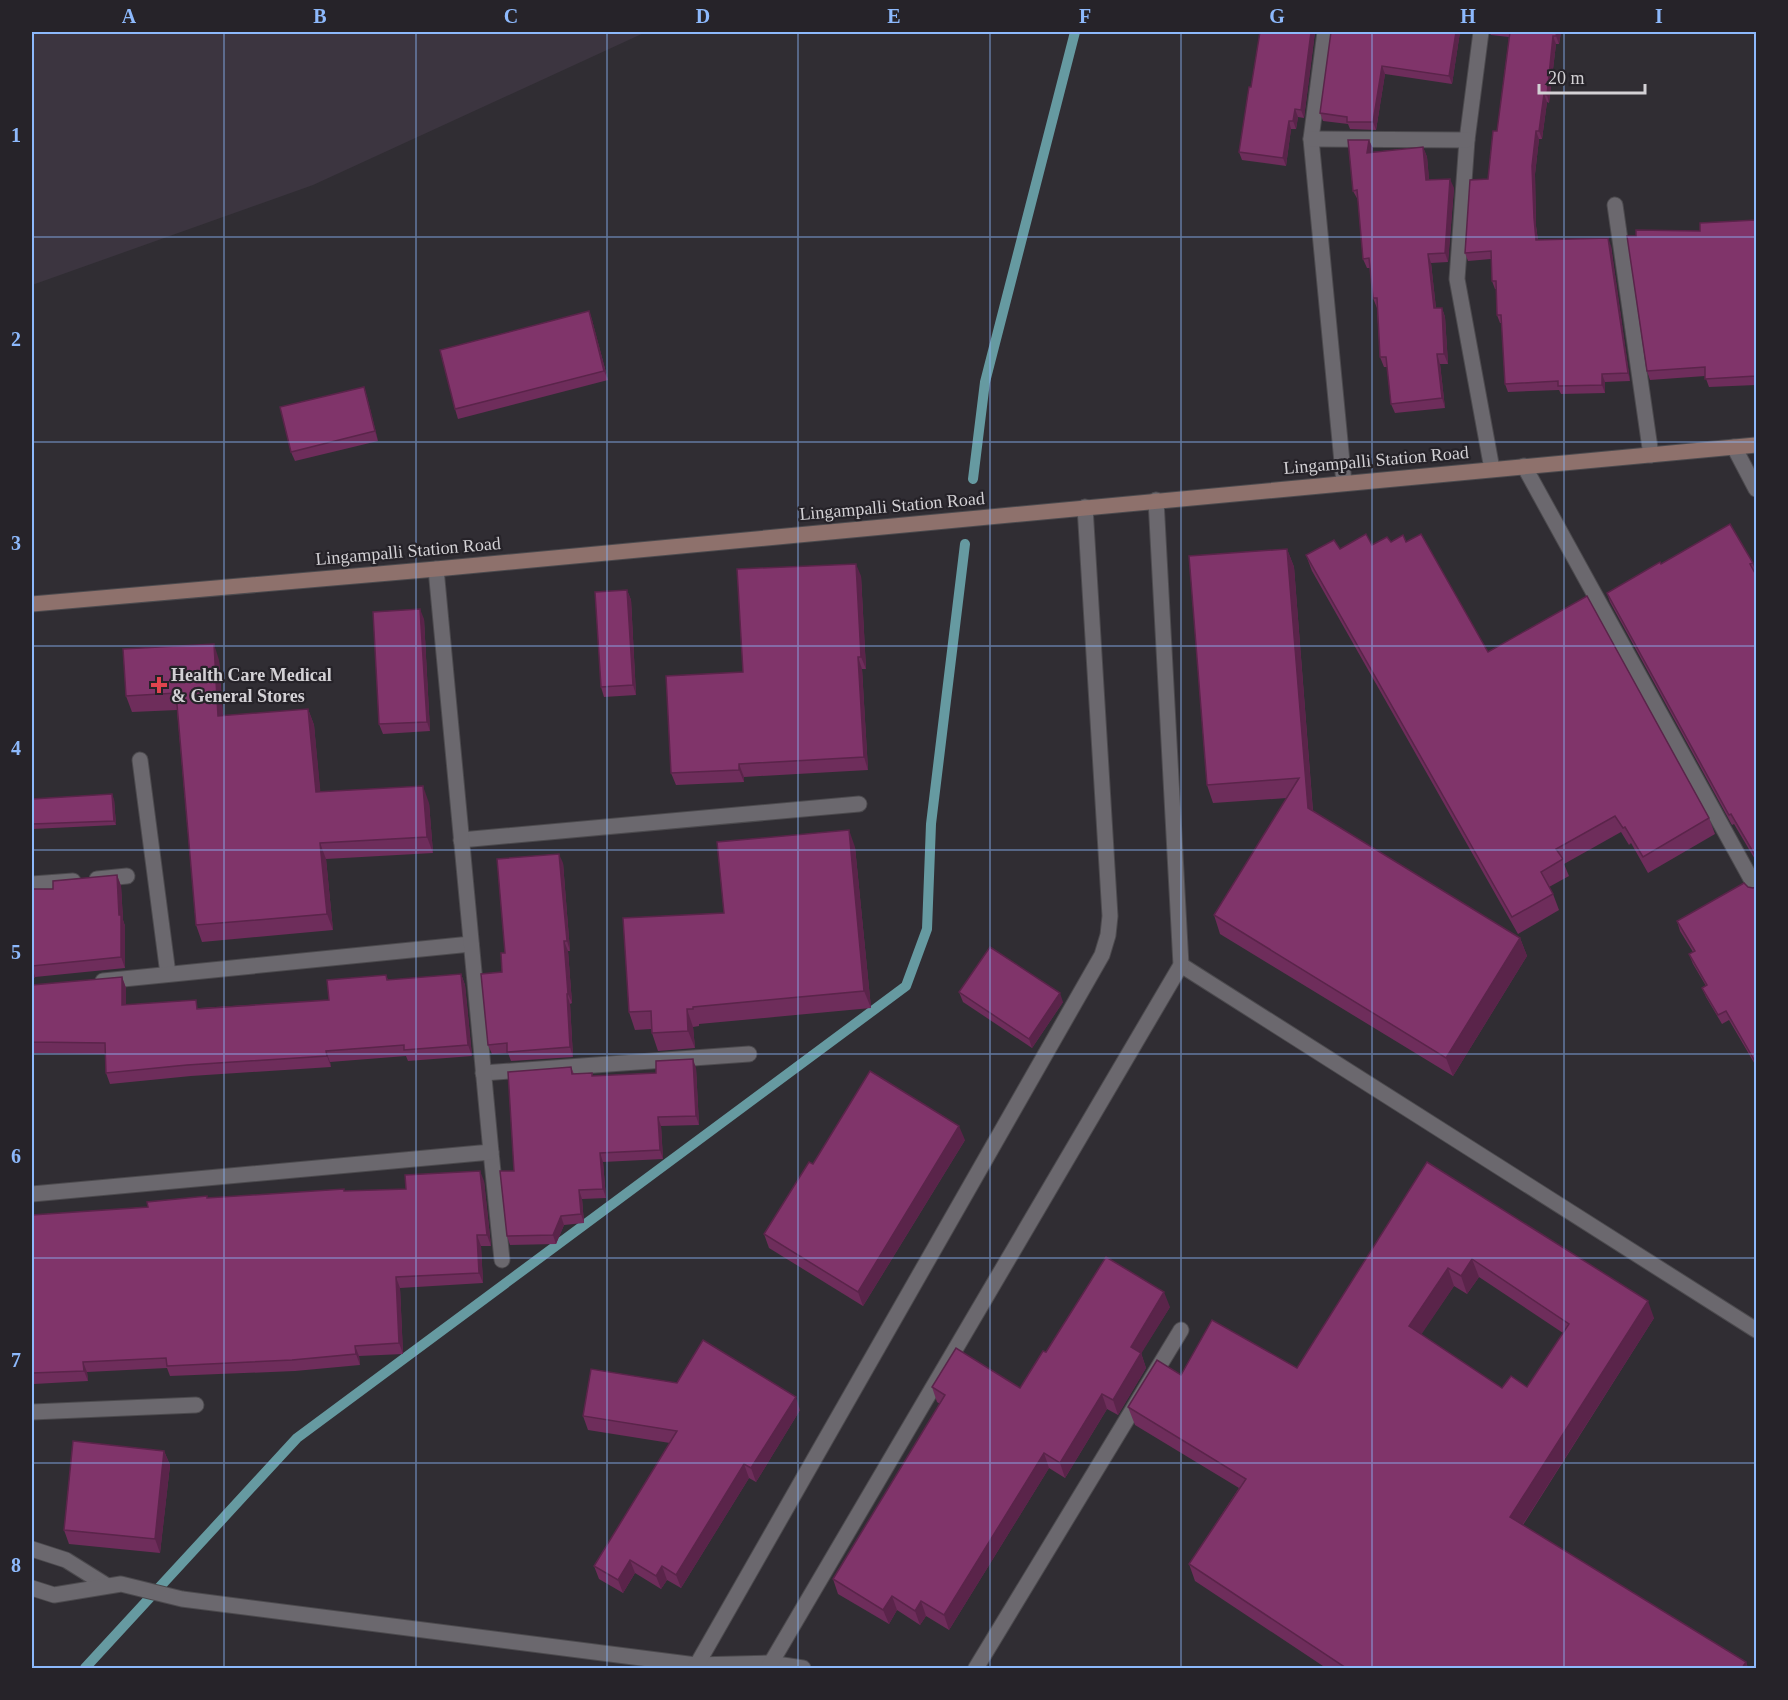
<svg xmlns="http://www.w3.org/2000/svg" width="1788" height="1700" viewBox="0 0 1788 1700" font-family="Georgia,serif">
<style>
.built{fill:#3c3540}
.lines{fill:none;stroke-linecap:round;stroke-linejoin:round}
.stream{stroke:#669aa1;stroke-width:10}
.street-casing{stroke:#4c4a4e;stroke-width:17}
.secondary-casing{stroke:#4c4a4e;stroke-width:17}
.street{stroke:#6b686e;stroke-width:15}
.secondary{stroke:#8e716c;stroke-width:15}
.wall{fill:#6e2d5b;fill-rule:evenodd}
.shaded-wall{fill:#5a244a}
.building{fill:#80346a;stroke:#5a244a;stroke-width:1.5;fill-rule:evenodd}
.grid{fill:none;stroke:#8db9fc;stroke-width:1.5;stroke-opacity:0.55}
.health-dot{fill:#e0444e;stroke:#262329;stroke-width:2}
.labels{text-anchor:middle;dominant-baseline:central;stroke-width:4.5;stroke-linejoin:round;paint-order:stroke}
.street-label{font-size:18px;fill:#d3d1d5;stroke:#262329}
.poi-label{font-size:18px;font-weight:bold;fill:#d3d1d5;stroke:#262329;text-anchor:start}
.neatline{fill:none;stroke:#8db9fc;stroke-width:2}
.grid-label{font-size:20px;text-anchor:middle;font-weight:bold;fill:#8db9fc}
</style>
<rect width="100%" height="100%" fill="#302d33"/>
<polygon class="built" points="32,32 646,32 313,185 32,285"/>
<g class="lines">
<g class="stream">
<polyline points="973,479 985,382 1075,32"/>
<polyline points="85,1668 297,1438 906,986 927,929 931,824 965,544"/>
</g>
<g class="street-casing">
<g id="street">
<polyline points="1325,32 1311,139 1344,483"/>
<polyline points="1481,32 1467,140 1457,279 1492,469"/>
<polyline points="1311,139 1467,140"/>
<polyline points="1615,205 1651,455"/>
<polyline points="1734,447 1756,489"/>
<polyline points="1524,466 1756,888"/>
<polyline points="140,760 168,974"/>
<polyline points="461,840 859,804"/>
<polyline points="97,879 127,876"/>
<polyline points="32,884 73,881"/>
<polyline points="1181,965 1756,1330"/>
<polyline points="103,981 471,944"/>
<polyline points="483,1073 749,1054"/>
<polyline points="491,1152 502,1260"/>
<polyline points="32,1194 491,1152 436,569"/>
<polyline points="32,1412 196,1405"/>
<polyline points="32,1549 66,1560 106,1585"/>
<polyline points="32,1588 54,1595 121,1584 182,1599 696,1665 769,1663 803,1668"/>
<polyline points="695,1668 1102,955 1108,935 1110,916 1085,507"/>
<polyline points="768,1668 1181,965 1156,500"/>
<polyline points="976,1668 1181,1330"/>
</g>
</g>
<g class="secondary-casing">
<polyline id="secondary" points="32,604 436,569 1756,445"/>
</g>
<use href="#street" class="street"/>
<use href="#secondary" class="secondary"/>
</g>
<g class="wall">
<polygon points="1315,32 1304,118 1298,117 1296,129 1291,129 1286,166 1242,160 1239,152 1251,87"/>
<polygon points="1331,32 1460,32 1452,84 1385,74 1376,130 1350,129 1348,124 1323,121 1320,113"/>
<polygon points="1489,32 1561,32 1559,44 1556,44 1549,103 1547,102 1542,139 1539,139 1535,174 1536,226 1538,240 1611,246 1630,381 1605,382 1605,393 1561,394 1559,390 1508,392 1505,384 1502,323 1500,323 1497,315 1496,289 1495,289 1492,281 1491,259 1468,261 1465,253 1488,179 1497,131 1509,37 1491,35"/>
<polygon points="1369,140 1373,149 1372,152 1423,147 1427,157 1429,180 1454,188 1448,262 1431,263 1436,308 1442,308 1445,317 1448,364 1440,364 1445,408 1395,413 1391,404 1387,367 1384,367 1380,357 1377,308 1373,298 1370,268 1367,268 1363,259 1358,200 1353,191"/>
<polygon points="1756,220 1756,385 1709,387 1705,376 1650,380 1647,371 1700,231"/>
<polygon points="589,311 592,320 608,380 458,419 455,409"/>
<polygon points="364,387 367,397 378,441 295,461 291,452"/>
<polygon points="1391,542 1406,542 1488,652 1709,818 1715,834 1648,873 1631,843 1629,845 1621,832 1564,864 1569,876 1549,887 1553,894 1559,910 1518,934 1312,571 1306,555 1340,549"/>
<polygon points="1287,549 1294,567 1313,811 1520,938 1527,956 1453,1076 1220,934 1214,915 1287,798 1213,803 1207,785"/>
<polygon points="1753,563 1756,575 1756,861 1734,824 1732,825 1610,602 1607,593 1661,564"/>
<polygon points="861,576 866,669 862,669 868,770 744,777 744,782 676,785 671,773 743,672"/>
<polygon points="627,590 631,600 636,695 604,697 601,687"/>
<polygon points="424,619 430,731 383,734 379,724"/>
<polygon points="219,660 223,716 308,709 314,725 320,791 429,803 433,853 326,859 333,930 202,942 196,925 177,710 132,712 126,696"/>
<polygon points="32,799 114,799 116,825 32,829"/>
<polygon points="855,847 871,1008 699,1024 699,1026 693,1027 695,1048 658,1051 652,1033 651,1029 635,1030 629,1012 724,913"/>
<polygon points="563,863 570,951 568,951 572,1003 570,1004 573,1057 511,1061 508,1053 492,1054 488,1045 502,972 505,953"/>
<polygon points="117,875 121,886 123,920 125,926 125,968 35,977 32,980 32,889 53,889"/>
<polygon points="1748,887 1753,888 1756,887 1756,1066 1729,1020 1722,1024 1706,997 1702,988 1706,986 1693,964 1689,954 1693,952 1680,931 1677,921"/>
<polygon points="461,974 465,985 472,1056 408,1061 406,1056 330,1062 331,1067 191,1076 110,1084 106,1073 105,1054 34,1053 32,1046 32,985 122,977 126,988 126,1004 199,1008 329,1000 386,975 388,980"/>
<polygon points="959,992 1063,1002 1032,1048 963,1002"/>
<polygon points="571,1067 574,1074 592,1073 593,1076 656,1073 696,1068 699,1125 661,1126 663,1159 603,1162 606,1198 582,1199 584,1223 564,1225 556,1244 510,1245 507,1236"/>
<polygon points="965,1140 863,1306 769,1248 764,1234 813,1164"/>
<path d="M1427,1162L1654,1318L1523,1525L1746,1662L1748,1668H1326L1195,1581L1189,1564L1239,1488L1135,1425L1128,1407L1181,1375L1297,1368ZM1479,1277L1563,1333L1527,1387L1502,1388L1421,1334L1454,1286L1467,1294Z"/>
<polygon points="484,1181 491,1246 481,1246 483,1283 400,1288 403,1354 359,1356 360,1365 295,1371 170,1376 167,1368 87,1372 88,1381 34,1384 34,1381 32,1381 32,1215 148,1207 208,1198 406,1189"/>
<polygon points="1170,1307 1141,1353 1146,1368 1118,1415 1107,1409 1065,1478 1049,1468 949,1630 926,1616 920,1625 897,1610 889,1624 838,1594 833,1579 940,1404 937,1402 932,1387 1020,1388 1046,1352"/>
<polygon points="800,1410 756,1482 749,1478 681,1588 667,1580 661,1589 635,1573 623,1593 599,1579 594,1566 670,1443 588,1430 583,1416"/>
<polygon points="164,1451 170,1465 160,1553 69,1544 64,1530"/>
</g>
<g class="shaded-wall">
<polygon points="1311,32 1315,32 1304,118 1301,110"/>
<polygon points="1456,32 1460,32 1452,84 1449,76"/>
<polygon points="1557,32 1561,32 1559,44 1556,36"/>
<polygon points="1553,36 1556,44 1549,103 1547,95"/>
<polygon points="1382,66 1385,74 1376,130 1373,122"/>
<polygon points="1544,94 1547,102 1542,139 1539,131"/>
<polygon points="1295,109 1298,117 1296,129 1293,121"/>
<polygon points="1289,121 1291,129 1286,166 1283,158"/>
<polygon points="1536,131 1539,139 1535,174 1536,226 1539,248 1536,240 1534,218 1532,166"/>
<polygon points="1369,140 1373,149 1371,162 1367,153"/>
<polygon points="1423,147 1427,157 1430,189 1426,180"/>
<polygon points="1450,179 1454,188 1448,262 1445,253"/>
<polygon points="1608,238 1611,246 1630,381 1628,373"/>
<polygon points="1428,254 1431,263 1437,318 1434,308"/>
<polygon points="1442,308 1445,317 1448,364 1444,354"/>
<polygon points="589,311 592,320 608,380 604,371"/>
<polygon points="1437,354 1440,364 1445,408 1442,398"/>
<polygon points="1602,374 1605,382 1605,393 1602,385"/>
<polygon points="364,387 367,397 378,441 375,431"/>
<polygon points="1287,549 1294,567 1314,826 1308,808"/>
<polygon points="856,564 861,576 866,669 861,657"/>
<polygon points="627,590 631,600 636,695 633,685"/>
<polygon points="420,609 424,619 430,731 427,722"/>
<polygon points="214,644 219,660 224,733 218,716"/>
<polygon points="858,657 862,669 868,770 864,757"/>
<polygon points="308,709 314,725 322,808 316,792"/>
<polygon points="739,764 744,777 744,782 739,770"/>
<polygon points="423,786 429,803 433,853 427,837"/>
<polygon points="112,794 114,799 116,825 114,821"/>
<polygon points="849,830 855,847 871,1008 864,991"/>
<polygon points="320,843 326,859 333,930 327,914"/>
<polygon points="559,854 563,863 570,951 567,941"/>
<polygon points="117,875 121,886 123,920 125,926 125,968 121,957"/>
<polygon points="1520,938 1527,956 1453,1076 1446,1058"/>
<polygon points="564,941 568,951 572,1003 568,994"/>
<polygon points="32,967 35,977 32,980"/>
<polygon points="461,974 465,985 472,1056 468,1045"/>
<polygon points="122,977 126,988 126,1016 122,1005"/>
<polygon points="1060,993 1063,1002 1032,1048 1029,1039"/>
<polygon points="567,994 570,1004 573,1057 570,1047"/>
<polygon points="687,1009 693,1027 695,1048 688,1031"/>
<polygon points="326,1051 330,1062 331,1067 327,1056"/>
<polygon points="693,1059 696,1068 699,1125 696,1116"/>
<polygon points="658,1117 661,1126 663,1159 660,1150"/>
<polygon points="959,1126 965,1140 863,1306 858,1292"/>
<polygon points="600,1153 603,1162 606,1198 603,1189"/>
<polygon points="480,1171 484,1181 491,1246 487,1235"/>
<polygon points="579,1190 582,1199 584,1223 581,1214"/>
<polygon points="561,1216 564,1225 556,1244 553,1235"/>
<polygon points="477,1235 481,1246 483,1283 479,1273"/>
<polygon points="1472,1259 1479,1277 1467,1294 1461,1276"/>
<polygon points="1448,1268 1454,1286 1415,1344 1409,1326"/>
<polygon points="396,1277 400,1288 403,1354 399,1343"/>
<polygon points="1164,1292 1170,1307 1136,1362 1131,1347"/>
<polygon points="1648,1301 1654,1318 1516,1535 1510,1517"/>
<polygon points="355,1346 359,1356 360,1365 356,1354"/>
<polygon points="1141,1353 1146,1368 1118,1415 1113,1400"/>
<polygon points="83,1362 87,1372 88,1381 84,1371"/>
<polygon points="1102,1394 1107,1409 1065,1478 1060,1463"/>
<polygon points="796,1397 800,1410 756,1482 751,1468"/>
<polygon points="164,1451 170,1465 160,1553 155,1539"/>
<polygon points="1044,1453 1049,1468 949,1630 944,1615"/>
<polygon points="744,1464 749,1478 681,1588 676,1575"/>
<polygon points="630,1560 635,1573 623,1593 618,1580"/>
<polygon points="662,1566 667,1580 661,1589 656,1576"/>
<polygon points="892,1596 897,1610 889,1624 883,1610"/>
<polygon points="921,1601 926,1616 920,1625 915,1611"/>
<polygon points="1746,1662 1748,1668 1742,1668"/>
</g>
<g class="building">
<polygon points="1260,32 1311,32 1301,110 1295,109 1293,121 1289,121 1283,158 1239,152 1249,87 1251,87"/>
<polygon points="1331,32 1456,32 1449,76 1382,66 1373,122 1347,122 1347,117 1320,113"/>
<polygon points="1510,32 1557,32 1556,36 1553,36 1547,95 1544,94 1539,131 1536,131 1532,166 1534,218 1536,240 1608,238 1628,373 1602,374 1602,385 1558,386 1558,381 1505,384 1501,315 1497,315 1496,281 1492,281 1491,251 1465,253 1470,180 1488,179 1493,131 1497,131"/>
<polygon points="1348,140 1369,140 1367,153 1423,147 1426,180 1450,179 1445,253 1428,254 1434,308 1442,308 1444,354 1437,354 1442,398 1391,404 1386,357 1380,357 1377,298 1373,298 1369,258 1363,259 1357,190 1353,191"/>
<polygon points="1756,220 1756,376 1705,379 1705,367 1647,371 1627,236 1636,236 1636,230 1700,231 1700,223"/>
<polygon points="589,311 604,371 455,409 440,350"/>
<polygon points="364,387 375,431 291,452 280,407"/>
<polygon points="1730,524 1753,563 1750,564 1756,575 1756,857 1731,814 1729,815 1607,593 1660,562 1661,564"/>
<polygon points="1366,534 1372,545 1387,537 1391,542 1403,535 1406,542 1421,534 1488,652 1587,596 1709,818 1643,857 1625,827 1623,828 1615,816 1556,849 1563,859 1541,872 1553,894 1512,917 1306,555 1334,540 1340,549"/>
<polygon points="1287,549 1308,808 1520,938 1446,1058 1214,915 1299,778 1207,785 1189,556"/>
<polygon points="856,564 861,657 858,657 864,757 739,764 739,770 671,773 666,676 743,672 737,569"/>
<polygon points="627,590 633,685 601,687 595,592"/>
<polygon points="420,609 427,722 379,724 373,612"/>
<polygon points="214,644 218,716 308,709 316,792 423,786 427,837 320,843 327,914 196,925 176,693 126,696 123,649"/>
<polygon points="112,794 114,821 32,824 32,799"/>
<polygon points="849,830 864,991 693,1007 693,1009 687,1009 688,1031 652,1033 651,1011 629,1012 623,918 724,913 717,842"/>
<polygon points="559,854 567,941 564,941 568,994 567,994 570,1047 507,1052 507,1043 488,1045 481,974 502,972 501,953 505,953 497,859"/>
<polygon points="117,875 119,915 121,915 121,957 32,966 32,889 53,889 53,881"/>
<polygon points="1744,883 1748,887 1753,888 1756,887 1756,1063 1726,1011 1718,1015 1702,988 1707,985 1689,954 1695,951 1677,921"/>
<polygon points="990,947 1060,993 1029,1039 959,992"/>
<polygon points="461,974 468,1045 404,1050 404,1045 326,1051 327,1056 187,1065 106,1073 105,1043 32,1042 32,985 122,977 122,1005 196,1000 197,1009 329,1000 327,980 386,975 387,980"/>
<polygon points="693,1059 696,1116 658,1117 660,1150 600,1153 603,1189 579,1190 581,1214 561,1216 553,1235 507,1236 500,1171 514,1171 508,1072 571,1067 572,1074 592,1073 592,1076 656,1073 656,1061"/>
<polygon points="870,1071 959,1126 858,1292 764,1234 809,1162 813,1164"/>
<path d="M1427,1162L1648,1301L1510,1517L1746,1662L1742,1668H1346L1189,1564L1246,1479L1128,1407L1157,1360L1181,1375L1212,1320L1297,1368ZM1472,1259L1569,1324L1527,1387L1511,1376L1502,1388L1409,1326L1448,1268L1461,1276Z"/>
<polygon points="480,1171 487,1235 477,1235 479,1273 396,1277 399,1343 355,1346 356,1354 292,1360 167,1366 166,1358 83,1362 84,1371 32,1373 32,1215 148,1207 147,1202 207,1196 207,1198 344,1189 344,1191 406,1189 405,1175"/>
<polygon points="1106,1257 1164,1292 1131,1347 1141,1353 1113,1400 1102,1394 1060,1463 1044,1453 944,1615 921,1601 915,1611 892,1596 883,1610 833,1579 945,1395 932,1387 956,1348 1020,1388 1043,1351 1046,1352"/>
<polygon points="703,1340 796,1397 751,1468 744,1464 676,1575 662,1566 656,1576 630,1560 618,1580 594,1566 677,1431 583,1416 591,1369 677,1383"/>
<polygon points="73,1441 164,1451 155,1539 64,1530"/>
</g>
<path class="grid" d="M224,32V1668M416,32V1668M607,32V1668M798,32V1668M990,32V1668M1181,32V1668M1372,32V1668M1564,32V1668M32,237H1756M32,442H1756M32,646H1756M32,850H1756M32,1054H1756M32,1258H1756M32,1463H1756"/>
<path class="health-dot" d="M156 676h6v6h6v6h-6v6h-6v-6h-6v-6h6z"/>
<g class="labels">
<g class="street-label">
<text transform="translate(1376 460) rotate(-5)">Lingampalli Station Road</text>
<text transform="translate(892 506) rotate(-5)">Lingampalli Station Road</text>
<text transform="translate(408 551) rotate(-5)">Lingampalli Station Road</text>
</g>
<g class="poi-label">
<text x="171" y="675">Health Care Medical<tspan x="171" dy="21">&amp; General Stores</tspan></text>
</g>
</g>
<rect width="1788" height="1700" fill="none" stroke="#262329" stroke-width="66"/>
<path d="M1539 84v9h106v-9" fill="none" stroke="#d3d1d5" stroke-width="3"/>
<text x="1548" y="84" font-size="18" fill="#d3d1d5" stroke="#262329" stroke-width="4.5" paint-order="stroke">20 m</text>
<rect x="33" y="33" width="1722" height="1634" class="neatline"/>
<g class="grid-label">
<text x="129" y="23">A</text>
<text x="320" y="23">B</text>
<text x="511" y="23">C</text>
<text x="703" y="23">D</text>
<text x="894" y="23">E</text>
<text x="1085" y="23">F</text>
<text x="1277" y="23">G</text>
<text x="1468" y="23">H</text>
<text x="1659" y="23">I</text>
<text x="16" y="142">1</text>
<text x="16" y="346">2</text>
<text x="16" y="550">3</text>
<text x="16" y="755">4</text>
<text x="16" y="959">5</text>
<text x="16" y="1163">6</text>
<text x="16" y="1367">7</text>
<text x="16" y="1572">8</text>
</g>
</svg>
